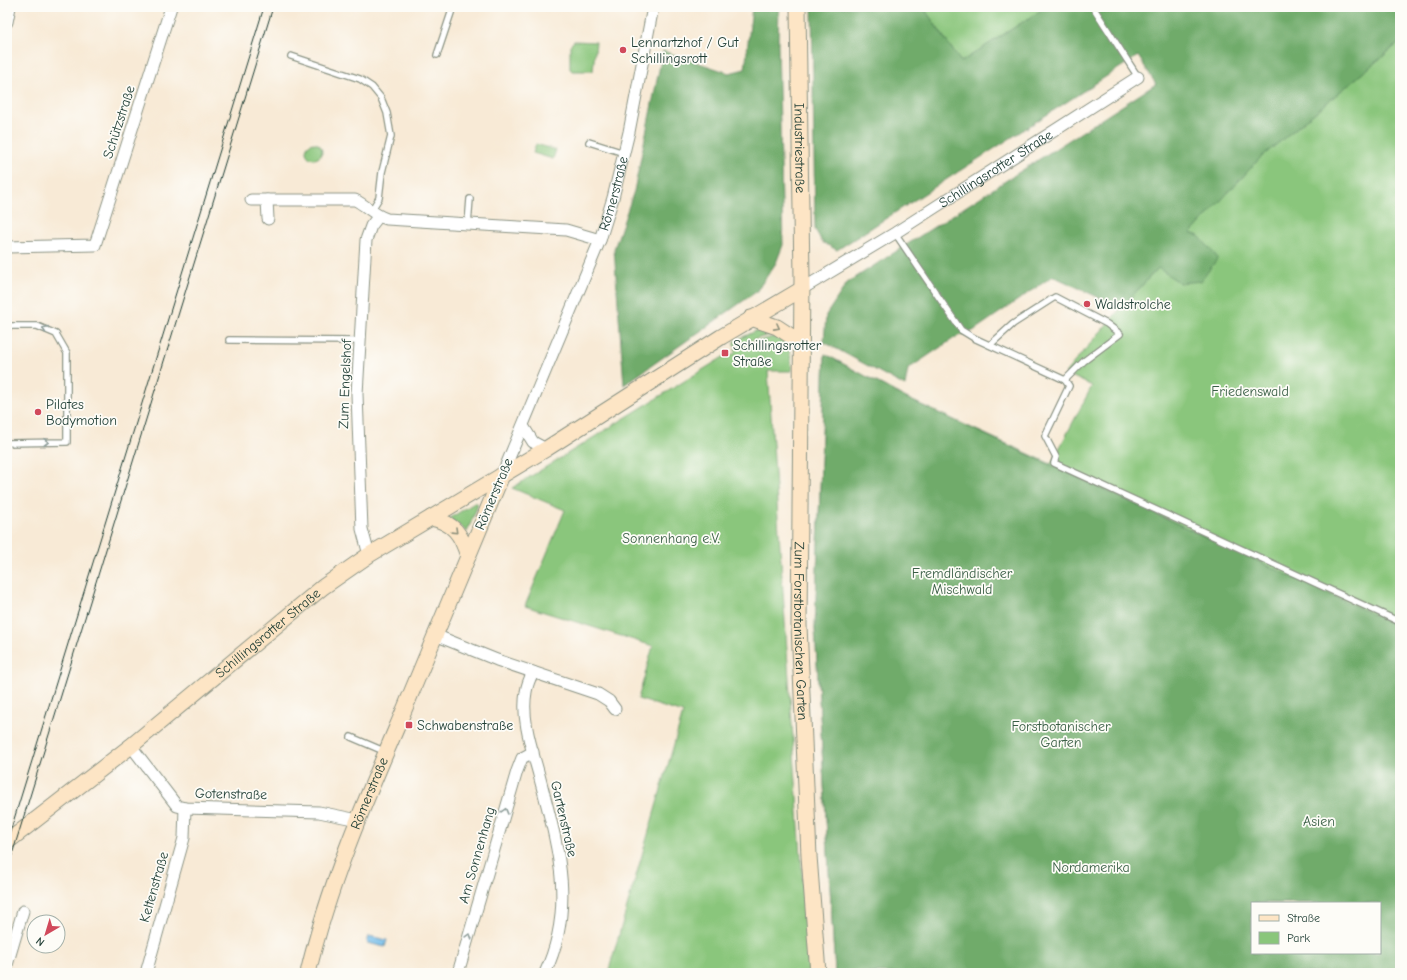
<svg xmlns="http://www.w3.org/2000/svg" width="1407" height="980" viewBox="0 0 1407 980" font-family="'Comic Neue',sans-serif">
<style>
.green{fill:#8ac67b;stroke:#548258;fill-rule:evenodd}
.forest{fill:#6fab6b;stroke:#477450;fill-rule:evenodd}
.water{fill:#70bae9;stroke:#487c8e}
.lines{fill:none;stroke-linecap:round;stroke-linejoin:round}
.lane-casing{stroke:#8c9485;stroke-width:8}
.street-casing{stroke:#8c9485;stroke-width:13}
.secondary-casing{stroke:#8c9485;stroke-width:17}
.lane{stroke:#fff;stroke-width:5.5}
.street{stroke:#fff;stroke-width:11}
.secondary{stroke:#fde5c5;stroke-width:15}
.tram{stroke:#1f3d34;stroke-width:1}
.oneway{stroke:#8e917c}
.oneway2{stroke:#8f9e9a}
.poi-dot{fill:#d1495b;stroke:#fdfcf7;stroke-width:1.5}
.labels{text-anchor:middle;dominant-baseline:central;stroke-width:3.5;stroke-linejoin:round;paint-order:stroke}
.poi-label{font-size:14px;fill:#1f3d34;stroke:#fdfcf7;text-anchor:start}
.street-label{font-size:14px;fill:#1f3d34;stroke:#fdfcf7}
.park-label{font-size:14px;fill:#3a5f46;stroke:#fdfcf7}
</style>
<rect width="100%" height="100%" fill="#fdfcf7"/>
<filter id="ink" filterUnits="userSpaceOnUse"><feTurbulence type="fractalNoise" baseFrequency=".025" numOctaves="2"/><feDisplacementMap in="SourceGraphic" scale="8" xChannelSelector="R" yChannelSelector="G"/><feConvolveMatrix kernelMatrix="1 2 1 2 8 2 1 2 1" color-interpolation-filters="sRGB"/></filter>
<filter id="wash" filterUnits="userSpaceOnUse"><feTurbulence type="fractalNoise" baseFrequency=".012" numOctaves="4" result="noise"/><feDisplacementMap in="SourceGraphic" scale="16" xChannelSelector="R" yChannelSelector="G"/><feGaussianBlur stdDeviation="0.9" result="paint"/><feColorMatrix in="noise" values="0 0 0 0 0 0 0 0 0 0 0 0 0 0 0 0 0 1.4 0 .05"/><feComposite in="paint" operator="in"/></filter>
<g filter="url(#wash)">
<rect width="100%" height="100%" fill="#f8ead6"/>
<g class="green">
<polygon points="923,7 1046,7 961,62"/>
<polygon points="574,41 596,42 593,71 572,71 570,69 570,45"/>
<path d="M1400,42V973H835L815,628L825,354L906,398L1051,464L1092,386L1065,373L1121,308L1260,158ZM1252,903H1380V953H1252Z"/>
<circle cx="314" cy="151" r="8"/>
<polygon points="536,144 556,150 553,159 533,153"/>
<polygon points="765,329 773,331 772,334 734,346 734,341 758,330"/>
<path d="M779,335C790,345 791,356 792,371H768L809,973H608L683,713L638,699L653,646L525,606L565,510L512,488L728,354L730,356L736,352L734,350L736,348Z"/>
<polygon points="476,502 478,505 467,532 450,518"/>
</g>
<g class="forest">
<polygon points="752,7 779,7 778,44 783,245 776,263 756,292 624,385 614,249 634,191 663,51 729,73 745,69"/>
<polygon points="812,7 923,7 961,62 1046,7 1400,7 1400,42 1260,158 1191,233 1199,236 1218,258 1201,281 1180,283 1158,268 1121,308 1053,276 973,331 956,337 908,369 905,386 824,342 826,315 847,283 1156,84 1138,56 837,250 822,242 815,229"/>
<path d="M825,354L906,398L1400,627V973H835L815,628ZM1252,903H1380V953H1252Z"/>
</g>
<polygon class="water" points="369,936 387,940 385,947 367,943"/>
</g>
<g filter="url(#ink)">
<g class="lines">
<g class="lane-casing">
<g id="lane">
<polyline points="1093,7 1138,77"/>
<polyline points="437,55 453,7"/>
<polyline points="291,56 360,79 372,87 381,98 387,113 391,136 382,172 379,198 371,211"/>
<polyline points="589,142 624,153"/>
<polyline points="468,224 470,199"/>
<polyline points="895,233 961,330 974,338 1065,380 1069,386 1045,436 1056,457 1054,463 1400,622"/>
<polyline points="7,326 37,326 56,334 67,353 67,442 7,443"/>
<polyline points="229,340 361,341"/>
<polyline points="990,345 1013,324 1055,297 1107,324 1120,334 1084,361 1065,380"/>
<polyline points="351,737 386,752"/>
</g>
</g>
<g class="street-casing">
<g id="street">
<polyline points="7,22 10,7"/>
<path d="M251,200H355C367,206 374,215 387,219L566,230L600,240"/>
<polyline points="267,200 268,219"/>
<polyline points="7,247 95,245 171,7"/>
<path id="s1" d="M802,289L895,233L1138,77"/>
<polyline points="523,426 533,442 546,449"/>
<path id="s2" d="M502,475L600,240L613,198L629,132L653,7"/>
<polyline points="369,555 362,529 357,394 366,240 371,226 378,217"/>
<polyline points="435,635 497,660 598,694 609,701 615,709"/>
<path d="M533,672C530,678 527,685 526,692C521,719 532,749 539,775C557,844 577,905 545,973"/>
<polyline points="131,746 177,806 185,808 319,812 358,820"/>
<polyline points="7,965 23,911"/>
<polyline points="146,973 184,838 185,808"/>
<polyline points="458,973 517,771 522,758 533,752"/>
</g>
</g>
<g class="secondary-casing">
<g id="secondary">
<path id="s3" d="M798,7L802,278L799,625L809,856L818,973"/>
<polyline points="751,318 777,327 800,342"/>
<path d="M431,518C454,523 461,534 468,556"/>
<path id="s4" d="M7,842L131,746L323,587L369,555L546,449L721,337L802,289"/>
<path id="s5" d="M308,973C329,883 366,799 402,715C435,635 469,555 502,475"/>
</g>
</g>
<use href="#lane" class="lane"/>
<use href="#street" class="street"/>
<use href="#secondary" class="secondary"/>
<g class="tram">
<polyline points="7,842 264,7"/>
<polyline points="7,871 273,7"/>
</g>
</g>
<defs><path id="oneway-chevron" d="M-2-3.5L2.5 0L-2 3.5" fill="none" stroke-width="1.6" stroke-linecap="round" stroke-linejoin="round"/></defs>
<g class="oneway">
<use href="#oneway-chevron" transform="translate(777 327) rotate(28)"/>
<use href="#oneway-chevron" transform="translate(455 531) rotate(44)"/>
</g>
<g class="oneway2">
<use href="#oneway-chevron" transform="translate(45 329) rotate(-157)"/>
<use href="#oneway-chevron" transform="translate(46 442)"/>
<use href="#oneway-chevron" transform="translate(505 811) rotate(-74)"/>
<use href="#oneway-chevron" transform="translate(469 936) rotate(-74)"/>
</g>
</g>
<g class="poi-dot">
<circle cx="623" cy="50" r="4"/>
<circle cx="1087" cy="304" r="4"/>
<rect x="721" y="349" width="8" height="8" rx="2"/>
<circle cx="38" cy="412" r="4"/>
<rect x="405" y="721" width="8" height="8" rx="2"/>
</g>
<g class="labels">
<g class="poi-label">
<text x="631" y="42">Lennartzhof / Gut<tspan x="631" dy="16">Schillingsrott</tspan></text>
<text x="1095" y="304">Waldstrolche</text>
<text x="733" y="345">Schillingsrotter<tspan x="733" dy="16">Straße</tspan></text>
<text x="46" y="404">Pilates<tspan x="46" dy="16">Bodymotion</tspan></text>
<text x="417" y="725">Schwabenstraße</text>
</g>
<g class="street-label">
<text transform="translate(119 122) rotate(-72)">Schützstraße</text>
<text stroke="none"><textPath href="#s3" startOffset="141">Industriestraße</textPath></text>
<text stroke="none"><textPath href="#s1" startOffset="228">Schillingsrotter Straße</textPath></text>
<text stroke="none"><textPath href="#s2" startOffset="303">Römerstraße</textPath></text>
<text transform="translate(345 384) rotate(-88)">Zum Engelshof</text>
<text transform="translate(494 494) rotate(-67)">Römerstraße</text>
<text stroke="none"><textPath href="#s3" startOffset="624">Zum Forstbotanischen Garten</textPath></text>
<text stroke="none"><textPath href="#s4" startOffset="334">Schillingsrotter Straße</textPath></text>
<text stroke="none"><textPath href="#s5" startOffset="190">Römerstraße</textPath></text>
<text transform="translate(231 794) rotate(1)">Gotenstraße</text>
<text transform="translate(564 819) rotate(77)">Gartenstraße</text>
<text transform="translate(477 855) rotate(-74)">Am Sonnenhang</text>
<text transform="translate(154 887) rotate(-74)">Keltenstraße</text>
</g>
<g class="park-label">
<text x="1250" y="391">Friedenswald</text>
<text x="671" y="538">Sonnenhang e.V.</text>
<text x="962" y="573">Fremdländischer<tspan x="962" dy="16">Mischwald</tspan></text>
<text x="1061" y="726">Forstbotanischer<tspan x="1061" dy="16">Garten</tspan></text>
<text x="1319" y="821">Asien</text>
<text x="1091" y="867">Nordamerika</text>
</g>
</g>
<rect width="1407" height="980" fill="none" stroke="#fdfcf7" stroke-width="24"/>
<rect x="1251" y="902" width="130" height="52" fill="#fdfcf7" stroke="#a4b0a9"/>
<rect x="1259" y="915" width="20" height="6" fill="#fde5c5" stroke="#a4b0a9"/>
<text x="1287" y="922" font-size="12" fill="#1f3d34">Straße</text>
<rect x="1259" y="932" width="20" height="12" fill="#8ac67b" stroke="#a4b0a9"/>
<text x="1287" y="942" font-size="12" fill="#1f3d34">Park</text>
<g transform="translate(46 934) rotate(218)"><circle r="19" fill="#fdfcf7" stroke="#a4b0a9"/>
<path d="M0-3L7 15L0 10L-7 15Z" fill="#d1495b"/>
<text y="-6" font-size="11" font-weight="bold" text-anchor="middle" fill="#1f3d34">N</text>
</g>
</svg>
